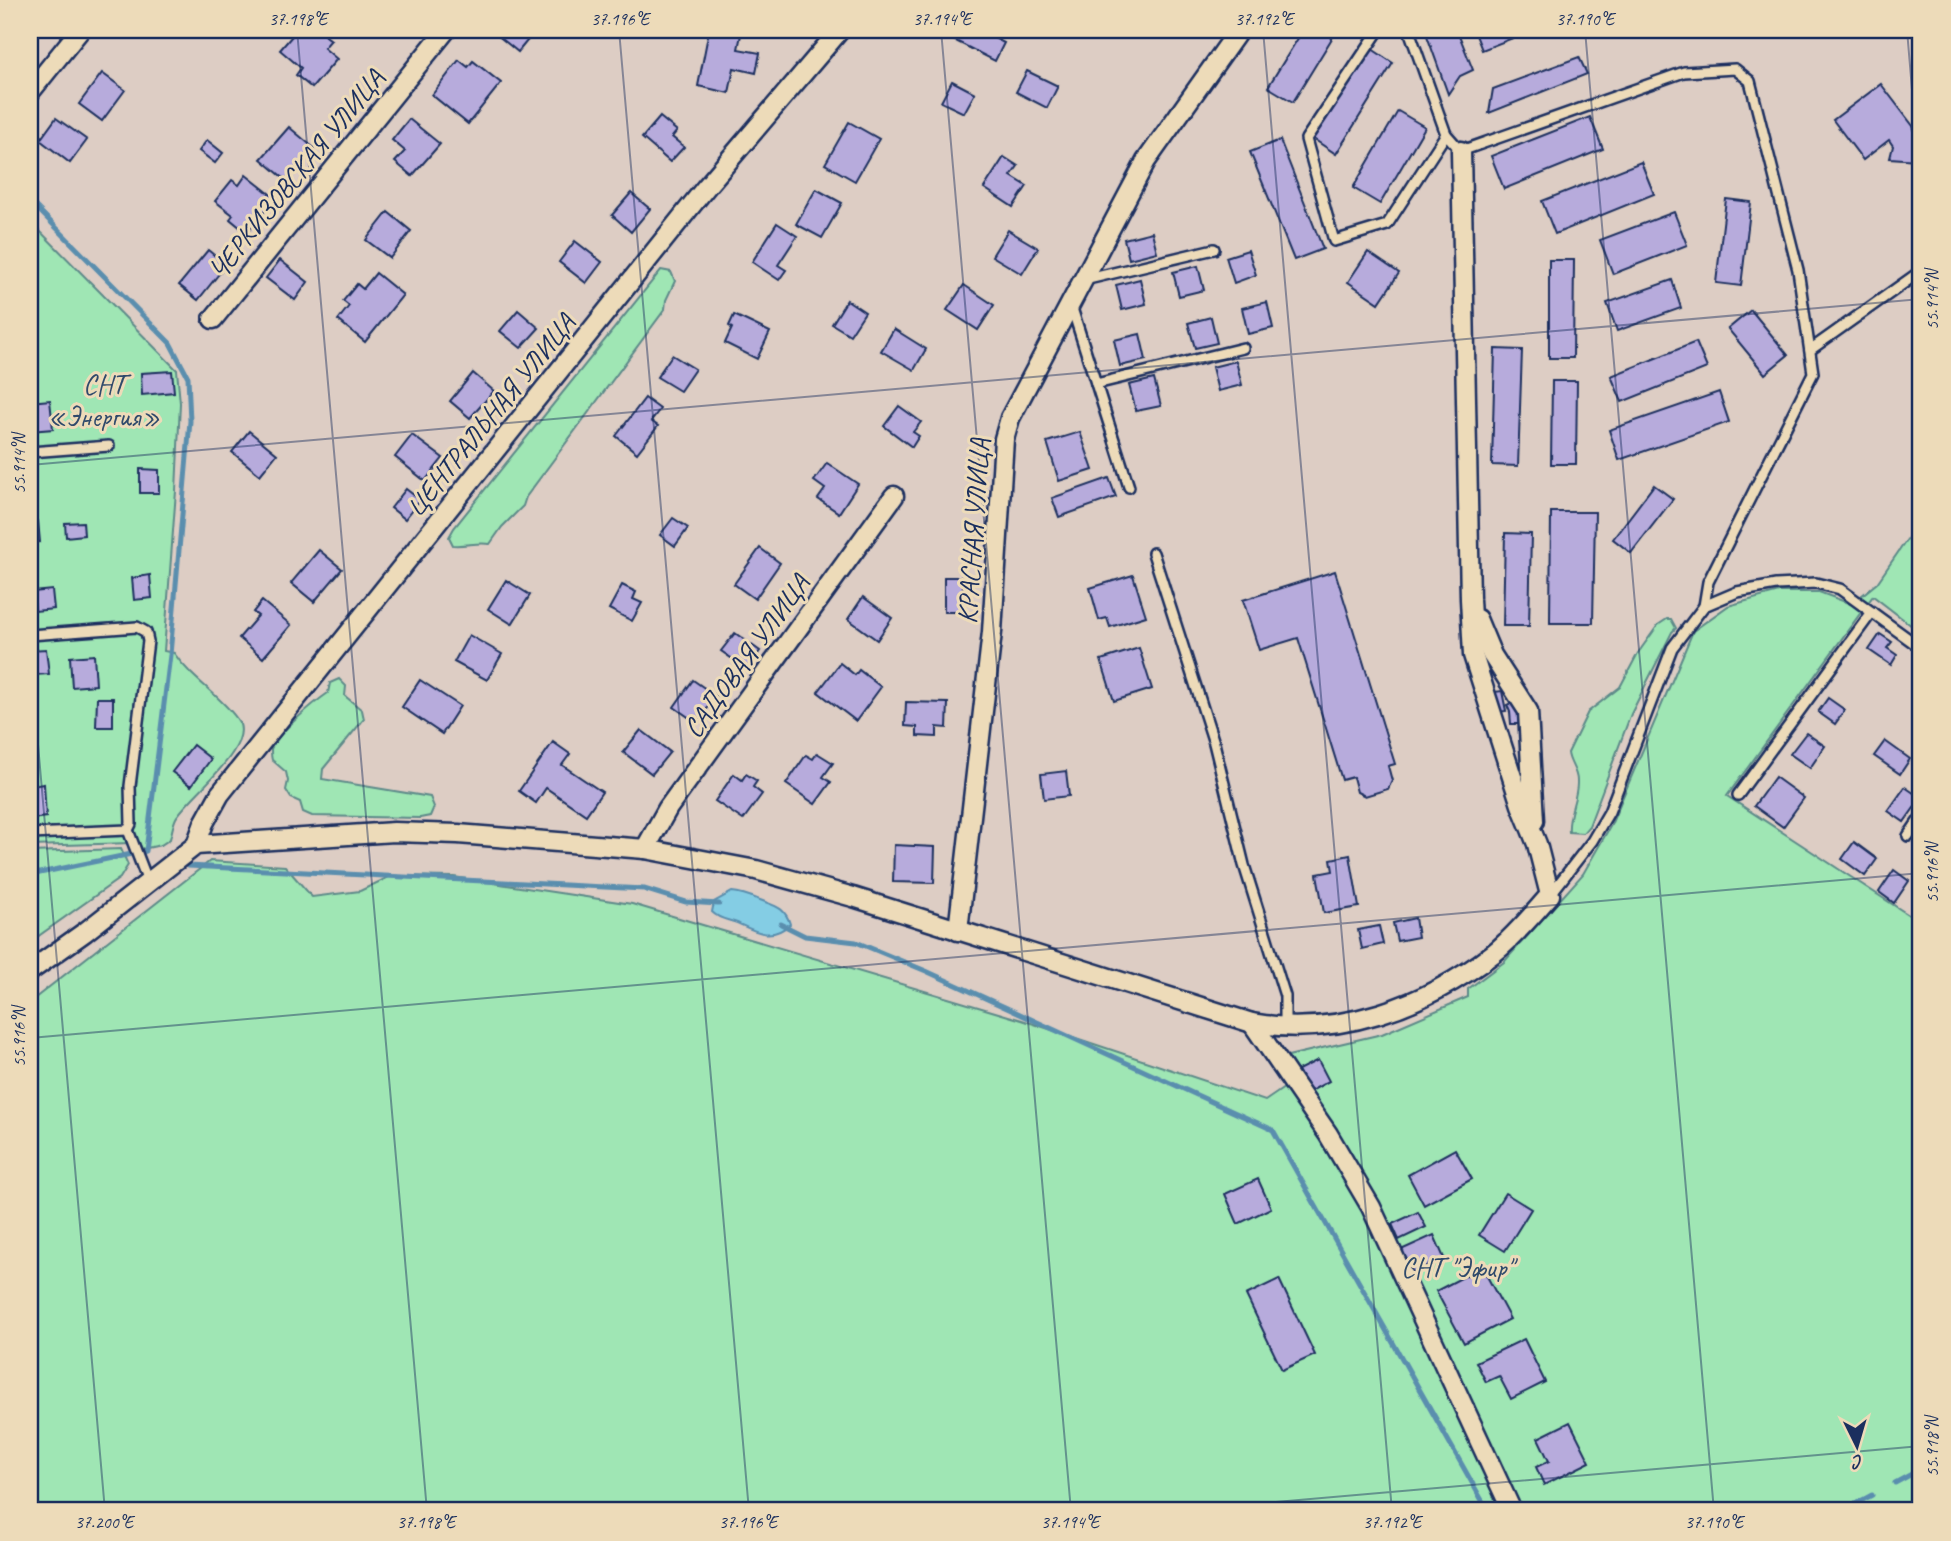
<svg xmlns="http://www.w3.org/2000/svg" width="1951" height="1541" viewBox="0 0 1951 1541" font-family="Caveat,sans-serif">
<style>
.green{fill:#9fe6b4;stroke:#5d8a89;stroke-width:2}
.water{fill:#84cde4;stroke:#5a8eae;stroke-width:2}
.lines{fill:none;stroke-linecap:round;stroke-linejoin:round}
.stream{stroke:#5a8eae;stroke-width:5}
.building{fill:#b7abdc;stroke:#1b2f5e;stroke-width:2}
.lane-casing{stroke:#1b2f5e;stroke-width:14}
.street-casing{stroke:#1b2f5e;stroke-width:23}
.lane{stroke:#eddbb9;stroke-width:9}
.street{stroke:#eddbb9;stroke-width:18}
.ticks{fill:none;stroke:#1b2f5e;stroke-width:2;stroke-opacity:0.45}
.labels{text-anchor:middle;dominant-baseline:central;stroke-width:6;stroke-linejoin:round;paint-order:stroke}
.street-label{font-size:28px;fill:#1b2f5e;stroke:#eddbb9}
.park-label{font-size:28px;fill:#2f4a6b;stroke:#eddbb9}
.neatline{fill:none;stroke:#1b2f5e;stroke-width:2.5}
.ticks-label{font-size:18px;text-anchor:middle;fill:#1b2f5e}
</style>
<rect width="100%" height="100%" fill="#ddcdc4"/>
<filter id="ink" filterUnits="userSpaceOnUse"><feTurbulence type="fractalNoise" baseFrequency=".0143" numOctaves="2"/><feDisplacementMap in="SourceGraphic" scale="14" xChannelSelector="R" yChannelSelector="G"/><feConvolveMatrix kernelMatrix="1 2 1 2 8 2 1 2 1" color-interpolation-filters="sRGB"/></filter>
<g filter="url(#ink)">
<g class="green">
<path d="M30,221L177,370L180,403L176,491L164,651L174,653C191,679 219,694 237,719C258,745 189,796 176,818C173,824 172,832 170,839L161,845L142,849L136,837L132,843L30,846Z"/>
<path d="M661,270L671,272L675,281L666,300L665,309L526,497L523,506L502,527L490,544C477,542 466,546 453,545L449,537L454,528Z"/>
<polygon points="1921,519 1921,633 1873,596 1727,796 1921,923 1921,1511 30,1511 30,1002 210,861 285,866 312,897 360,891 391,876 454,877 632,904 1022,1020 1265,1101 1300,1077 1288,1056 1382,1034 1468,997 1468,989 1504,962 1583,874 1611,825 1693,631 1728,606 1779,592 1819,592 1851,604 1877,583"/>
<path d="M1667,619H1671L1676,628L1672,632L1631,714L1589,826L1583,833L1569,832C1567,815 1578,798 1577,781C1577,770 1569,763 1568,753L1588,712L1620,687L1638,653L1658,625Z"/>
<path d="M339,679L346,686L345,696L362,710L364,719L323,769L322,779L430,797L434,807L430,816L420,818L312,816L303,812L300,802L291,798L286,790L288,781L286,772L272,760C271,757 271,752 271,749C276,734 315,702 328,693L330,683Z"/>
<polygon points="121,849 128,865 120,878 30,942 30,852"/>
</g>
<path class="water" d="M732,892C743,893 750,896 760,900C775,906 785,907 790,924C772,941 756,932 737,923C727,919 720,920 712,912L714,902Z"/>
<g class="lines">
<g class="stream">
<polyline points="30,201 170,343 188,377 190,421 170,655 146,851 30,875"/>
<polyline points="188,866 644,889 686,902 719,904"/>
<polyline points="781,924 805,936 856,942 926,971 1273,1130 1488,1511"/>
<polyline points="1895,1483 1921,1469"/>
<polyline points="1842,1511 1872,1495"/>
</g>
</g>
<g class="building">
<polygon points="297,30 318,30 331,40 324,48 337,59 312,88 296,75 301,68 280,50"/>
<polygon points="491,30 536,30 518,52"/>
<polygon points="709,30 742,30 738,49 760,53 756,73 734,68 729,93 698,86"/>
<polygon points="934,30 979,30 1004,43 995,61"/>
<polygon points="1303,30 1337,30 1293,102 1268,87"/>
<polygon points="1425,30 1457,30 1473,70 1460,76 1448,94"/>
<polygon points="1474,30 1510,30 1513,38 1482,50"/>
<polygon points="1369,47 1393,63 1336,154 1312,138"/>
<polygon points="1579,57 1587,74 1489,113 1493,89"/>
<polygon points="459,60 468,67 473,61 501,83 468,124 432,95"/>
<polygon points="1027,71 1058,86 1047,108 1016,92"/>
<polygon points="102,73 125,90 102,121 79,104"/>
<polygon points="952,81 975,93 964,113 941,102"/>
<polygon points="1881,84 1913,126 1918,141 1917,160 1890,158 1893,146 1889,140 1863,160 1833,120"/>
<polygon points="1398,111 1425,127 1380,204 1353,188"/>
<polygon points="660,117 677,131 672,137 684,147 670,162 642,138"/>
<polygon points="1590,117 1603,149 1504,189 1491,156"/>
<polygon points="56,118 87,140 70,163 40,140"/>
<polygon points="409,119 440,144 412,176 395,162 405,151 392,140"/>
<polygon points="849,122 879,139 855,181 825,164"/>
<polygon points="289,127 314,148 286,180 261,159"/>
<polygon points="207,140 223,153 215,163 199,151"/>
<polygon points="1280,140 1323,249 1294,260 1250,152"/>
<polygon points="1004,157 1018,166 1011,176 1027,186 1013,207 984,188"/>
<polygon points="1641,162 1654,194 1555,234 1542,201"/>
<polygon points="246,175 275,198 247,233 230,219 233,215 215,201 232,180 239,185"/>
<polygon points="816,189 842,203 822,238 796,224"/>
<polygon points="631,193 650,209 631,232 612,215"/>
<polygon points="1726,199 1751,202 1741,286 1716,283"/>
<polygon points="388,212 411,231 390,258 366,240"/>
<polygon points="1674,212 1687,245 1613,274 1600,240"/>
<polygon points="777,223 797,236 778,265 786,270 779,280 752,262"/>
<polygon points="1008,230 1038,248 1022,274 992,256"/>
<polygon points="1152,232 1157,252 1129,259 1124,239"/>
<polygon points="575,241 602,262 586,283 559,262"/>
<polygon points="208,250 226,265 198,300 179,285"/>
<polygon points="1248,250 1256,275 1234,283 1226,257"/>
<polygon points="1368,252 1399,273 1379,303 1348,282"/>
<polygon points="280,260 308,282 295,300 266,278"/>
<polygon points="1549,260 1574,260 1573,358 1549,358"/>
<polygon points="1198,266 1204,290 1179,296 1173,272"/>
<polygon points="376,273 403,295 365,342 338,320 349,306 343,301 357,284 363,289"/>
<polygon points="1140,279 1146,304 1122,310 1116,285"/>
<polygon points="1672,280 1681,308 1617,331 1607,303"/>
<polygon points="964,285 994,305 978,330 947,310"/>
<polygon points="847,300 865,312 850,335 832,324"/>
<polygon points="1267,302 1273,328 1248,334 1242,308"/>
<polygon points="518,310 539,328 521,348 500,331"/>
<polygon points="1751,310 1788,355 1765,374 1728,329"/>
<polygon points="734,315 770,332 757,359 725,343 732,328 729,326"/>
<polygon points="1211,317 1217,343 1195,348 1188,323"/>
<polygon points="894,329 926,349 914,370 881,351"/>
<polygon points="1140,334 1146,360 1120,366 1114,340"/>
<polygon points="1696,342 1707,368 1622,402 1611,376"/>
<polygon points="1495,349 1522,350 1518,466 1492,465"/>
<polygon points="672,355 695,369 680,391 657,377"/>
<polygon points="1236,361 1242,385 1218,391 1212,367"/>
<polygon points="172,371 174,392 142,395 141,373"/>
<polygon points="473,373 494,391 470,418 450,401"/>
<polygon points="1154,379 1161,406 1136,411 1129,385"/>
<polygon points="1552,381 1577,381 1576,464 1551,464"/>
<polygon points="1719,392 1729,422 1619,460 1609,430"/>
<polygon points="645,398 660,409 651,421 658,426 637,453 616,436"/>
<polygon points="50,400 53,429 30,431 30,402"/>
<polygon points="899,406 921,422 913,432 919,436 912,447 884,426"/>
<polygon points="249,431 277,454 260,475 232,452"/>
<polygon points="1080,432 1093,470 1059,481 1047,442"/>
<polygon points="412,435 443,458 425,481 395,457"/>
<polygon points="827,463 858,484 839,513 818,499 825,489 814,481"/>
<polygon points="140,469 159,470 159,493 140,493"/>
<polygon points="1109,478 1116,497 1059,517 1052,498"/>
<polygon points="1654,485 1673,499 1631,553 1613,539"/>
<polygon points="406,489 420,500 405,519 391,508"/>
<polygon points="1551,512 1595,512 1593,623 1550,623"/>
<polygon points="673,518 688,528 675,546 660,535"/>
<polygon points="38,521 40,542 30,543 30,522"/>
<polygon points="83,522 84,535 66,537 65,523"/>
<polygon points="1505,533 1531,534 1529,626 1503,626"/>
<polygon points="760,548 780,563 755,599 734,584"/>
<polygon points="319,550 342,569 314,602 291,583"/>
<polygon points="1335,571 1395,764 1388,766 1392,781 1388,789 1365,796 1357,792 1353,777 1342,780 1298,638 1259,650 1243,600"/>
<polygon points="150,575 152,598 134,600 132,578"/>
<polygon points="1133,575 1146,616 1110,627 1107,618 1099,620 1090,588"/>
<rect x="944" y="577" width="19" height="35"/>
<polygon points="506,580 530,595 512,624 488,609"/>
<polygon points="622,585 636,592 633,599 642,603 632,621 609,609"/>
<polygon points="52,590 54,609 35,611 33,592"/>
<polygon points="863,597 892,618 877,640 848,619"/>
<polygon points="262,601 291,625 263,658 239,638 258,616 253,612"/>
<polygon points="735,633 760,651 747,669 721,651"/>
<polygon points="1880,634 1892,642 1887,648 1897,655 1891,665 1869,650"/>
<polygon points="469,635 502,654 487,680 454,662"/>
<polygon points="1139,648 1152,689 1114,701 1101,660"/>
<polygon points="46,649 49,674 33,675 30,650"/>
<polygon points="94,655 96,685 72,687 70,657"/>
<polygon points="840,663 855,675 859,670 881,687 856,721 818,692"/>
<polygon points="420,680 460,706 442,734 402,707"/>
<polygon points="693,680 716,696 697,723 674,707"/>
<polygon points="1502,691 1506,711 1498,712 1494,692"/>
<polygon points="97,698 113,698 113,727 96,727"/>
<polygon points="1828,698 1845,710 1835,724 1818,712"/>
<polygon points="1515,701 1520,711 1520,724 1511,724 1510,712 1507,705"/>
<polygon points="906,702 948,703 947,728 937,727 937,737 917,736 917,727 905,726"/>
<polygon points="641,730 670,752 652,774 623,752"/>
<polygon points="1806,733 1825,746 1810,768 1790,754"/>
<polygon points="1885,741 1910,759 1900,774 1874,756"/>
<polygon points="553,742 570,754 562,765 602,792 586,815 546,788 536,803 519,791"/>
<polygon points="193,745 211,759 191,786 172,772"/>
<polygon points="817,753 833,763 823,777 831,782 815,804 786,784 806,755 813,759"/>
<polygon points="1066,771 1069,796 1044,799 1041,774"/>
<polygon points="734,774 742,780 746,774 757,781 753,787 762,794 743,820 715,801"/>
<polygon points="1775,777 1804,798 1783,827 1754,806"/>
<polygon points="44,784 46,817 30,819 30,786"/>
<polygon points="1905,787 1921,798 1904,822 1888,811"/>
<polygon points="1854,842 1877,859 1865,876 1842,859"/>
<polygon points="894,845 935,847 934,883 893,882"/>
<polygon points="1350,855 1359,907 1324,913 1317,874 1333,871 1331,859"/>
<polygon points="1894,870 1909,881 1894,903 1879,892"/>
<polygon points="1415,918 1418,937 1397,941 1393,923"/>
<polygon points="1379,926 1383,944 1362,949 1358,930"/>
<polygon points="1318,1060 1329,1081 1309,1092 1298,1070"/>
<polygon points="1455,1149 1472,1179 1424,1205 1408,1175"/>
<polygon points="1258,1179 1271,1208 1238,1224 1225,1194"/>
<polygon points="1505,1193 1531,1209 1505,1251 1479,1235"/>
<polygon points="1418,1212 1426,1227 1399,1240 1392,1224"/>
<polygon points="1434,1235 1444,1258 1412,1273 1401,1250"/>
<polygon points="1482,1267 1510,1319 1464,1343 1436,1291"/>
<polygon points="1279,1279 1315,1355 1282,1370 1246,1295"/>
<polygon points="1524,1339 1545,1382 1511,1399 1499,1376 1486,1382 1476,1362"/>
<polygon points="1570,1422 1590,1462 1544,1485 1536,1467 1549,1461 1538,1438"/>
</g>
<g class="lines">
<g class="lane-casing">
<g id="lane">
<polyline points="1379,30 1306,139 1334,241 1387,225 1446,134"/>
<polyline points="1409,30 1446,134 1461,151 1684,72 1735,69 1750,81 1798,270 1813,373 1708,582 1704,606"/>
<polyline points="1084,280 1214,249"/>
<polyline points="1071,305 1129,487"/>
<polyline points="1810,350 1921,271"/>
<polyline points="1096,384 1243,348"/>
<polyline points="30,452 109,446"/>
<polyline points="1153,553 1214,743 1244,865 1285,996 1285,1027"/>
<polyline points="30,635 137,627 146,632 148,641 130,786 131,824 128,830 30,834"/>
<polyline points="1738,795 1872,612"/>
<polyline points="128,830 148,882"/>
<polyline points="1908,836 1921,817"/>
<polyline points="1550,895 1592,841 1609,812 1672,648 1704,606 1737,592 1776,585 1816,583 1840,589 1921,648"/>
</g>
</g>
<g class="street-casing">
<g id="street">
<polyline points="30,92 80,30"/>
<polyline points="213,319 446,30"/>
<polyline points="1477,619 1492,655 1528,711 1534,821"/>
<polyline points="196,845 204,823 220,794 707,186 840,30"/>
<polyline points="645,849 668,808 894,496"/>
<polyline points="958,931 992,632 1004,439 1010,418 1146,161 1239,30"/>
<path d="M30,971L85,932L196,845L394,832L458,834L645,849L756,870L853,897L1252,1023C1338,1038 1426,1006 1494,953C1515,936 1532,915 1550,895L1537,844L1521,805L1473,655L1470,599L1461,151"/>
<polyline points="1252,1023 1328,1134 1371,1207 1512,1511"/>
</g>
</g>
<use href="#lane" class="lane"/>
<use href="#street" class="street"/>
</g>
</g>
<path class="ticks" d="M297,30L427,1511M619,30L749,1511M941,30L1071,1511M1263,30L1392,1511M1585,30L1714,1511M1907,30L1921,197M30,465L1921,299M30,653L105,1511M30,1038L1921,873M1173,1511L1921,1446"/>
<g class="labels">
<g class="street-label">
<text transform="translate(296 174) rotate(-51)">ЧЕРКИЗОВСКАЯ УЛИЦА</text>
<text transform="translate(490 415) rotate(-51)">ЦЕНТРАЛЬНАЯ УЛИЦА</text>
<text transform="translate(973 531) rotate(-86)">КРАСНАЯ УЛИЦА</text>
<text transform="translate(746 656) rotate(-54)">САДОВАЯ УЛИЦА</text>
</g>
<g class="park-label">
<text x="104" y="384">СНТ<tspan x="104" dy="32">«Энергия»</tspan></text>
<text x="1457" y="1267">СНТ "Эфир"</text>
</g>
</g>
<rect width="1951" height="1541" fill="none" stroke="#eddbb9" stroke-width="77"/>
<g transform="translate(1857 1446) rotate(175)" stroke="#eddbb9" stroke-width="5" paint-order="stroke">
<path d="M0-5L12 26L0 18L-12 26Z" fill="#1b2f5e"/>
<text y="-10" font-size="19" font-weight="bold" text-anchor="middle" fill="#1b2f5e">С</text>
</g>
<rect x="38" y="38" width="1874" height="1464" class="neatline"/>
<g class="ticks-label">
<text x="298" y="25">37.198°E</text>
<text x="620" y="25">37.196°E</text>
<text x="942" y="25">37.194°E</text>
<text x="1264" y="25">37.192°E</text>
<text x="1585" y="25">37.190°E</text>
<text transform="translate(1932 300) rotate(-90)" y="6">55.914°N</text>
<text transform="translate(19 464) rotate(-90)" y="6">55.914°N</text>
<text transform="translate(1932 873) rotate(-90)" y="6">55.916°N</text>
<text transform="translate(19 1037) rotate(-90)" y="6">55.916°N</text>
<text transform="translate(1932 1447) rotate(-90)" y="6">55.918°N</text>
<text x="104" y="1528">37.200°E</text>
<text x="426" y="1528">37.198°E</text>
<text x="748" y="1528">37.196°E</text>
<text x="1070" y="1528">37.194°E</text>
<text x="1392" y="1528">37.192°E</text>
<text x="1714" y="1528">37.190°E</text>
</g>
</svg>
